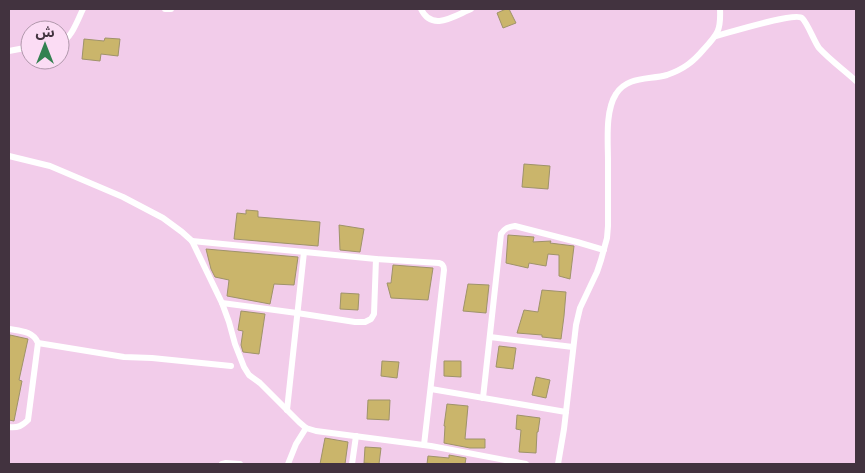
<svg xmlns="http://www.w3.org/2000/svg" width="865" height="473" viewBox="0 0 865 473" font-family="Jost,'Noto Sans Arabic',sans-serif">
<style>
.building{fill:#cab56b;stroke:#9f936a}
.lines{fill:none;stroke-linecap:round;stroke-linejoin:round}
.minor{stroke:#fff;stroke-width:6}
</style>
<rect width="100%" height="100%" fill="#f2ccea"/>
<g class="building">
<polygon points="506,9 509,9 516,23 503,28 497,13"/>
<polygon points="105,38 120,39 118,56 101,54 100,61 82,59 84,39 104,41"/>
<polygon points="524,164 550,166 548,189 522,187"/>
<polygon points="246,210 258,211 258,217 320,222 318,246 234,239 237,213 246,214"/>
<polygon points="339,225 364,229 360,252 340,250"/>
<polygon points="508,235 534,237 533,242 551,241 550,243 574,246 570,279 559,276 559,255 548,254 546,266 529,263 528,268 506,263"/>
<polygon points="206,249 298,257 294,285 274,284 270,304 227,296 229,280 215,277 211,269"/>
<polygon points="393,265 433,268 428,300 391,298 387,283 391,283"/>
<polygon points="468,284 489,285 486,313 463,311"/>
<polygon points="542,290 566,292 564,316 561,339 542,337 542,335 517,333 524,310 538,312"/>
<polygon points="341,293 359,294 358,310 340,309"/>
<polygon points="241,311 265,314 259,354 243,352 241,345 243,331 238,330"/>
<polygon points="10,335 28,339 19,380 22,381 14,421 9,420 9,344"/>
<polygon points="499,346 516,348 513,369 496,367"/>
<polygon points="382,361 399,362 397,378 381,376"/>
<polygon points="444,361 461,361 461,377 444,376"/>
<polygon points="536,377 550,380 546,398 532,395"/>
<polygon points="368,400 390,400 389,420 367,419"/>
<polygon points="447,404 468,406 465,439 485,439 485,448 470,448 444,443 445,426 444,426"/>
<polygon points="517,415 540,418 538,432 537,432 536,453 519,452 521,430 516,429"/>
<polygon points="325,438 348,442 345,464 320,464"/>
<polygon points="365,447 381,448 379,464 364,463"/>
<polygon points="449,455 466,458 465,464 427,464 428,456 449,458"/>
</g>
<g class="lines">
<g class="minor">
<polyline points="165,9 171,9"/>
<path d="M421,9C432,32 454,16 471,9"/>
<path d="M716,36C728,33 795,12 802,18C807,22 814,41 819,48C830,60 844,70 856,81"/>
<path d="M60,43C71,40 78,19 83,9"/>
<polyline points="9,51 30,47"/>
<polyline points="9,156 50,166 123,197 163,218 182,232 192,241 222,303 229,322 235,344 244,367 249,375 260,383 299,422 306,428 316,431 431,446 526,464"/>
<path d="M192,241L376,259L439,263C443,264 444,266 444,270L424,445"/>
<polyline points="222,303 297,313 355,322 365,322 371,319 374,314 376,259"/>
<path d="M9,329C20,331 33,331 38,343L28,420C22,426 18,428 9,427"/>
<polyline points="490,337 573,347"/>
<polyline points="38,343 124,357 152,358 231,366"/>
<polyline points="431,389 566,412"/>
<path d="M483,398L501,234C505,228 508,227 515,226L577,242L604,250"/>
<polyline points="287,410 304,252"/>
<polyline points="222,464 226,463 240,464"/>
<polyline points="288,464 296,444 306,428"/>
<polyline points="352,464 356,436"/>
<path d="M558,464L564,429L576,325L580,308L597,272L601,260L607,238L608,226C608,204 608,183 608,161C608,141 605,111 616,94C627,76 649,80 667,75C684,69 693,62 704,49C718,34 721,30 720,9"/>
</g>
</g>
<rect width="865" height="473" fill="none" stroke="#42333f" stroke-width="20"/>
<g transform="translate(45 45)"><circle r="24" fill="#fbdcf4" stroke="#b198ac"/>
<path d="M0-4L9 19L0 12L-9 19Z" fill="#338151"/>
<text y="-8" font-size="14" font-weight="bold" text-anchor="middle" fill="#42333f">ش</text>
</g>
</svg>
